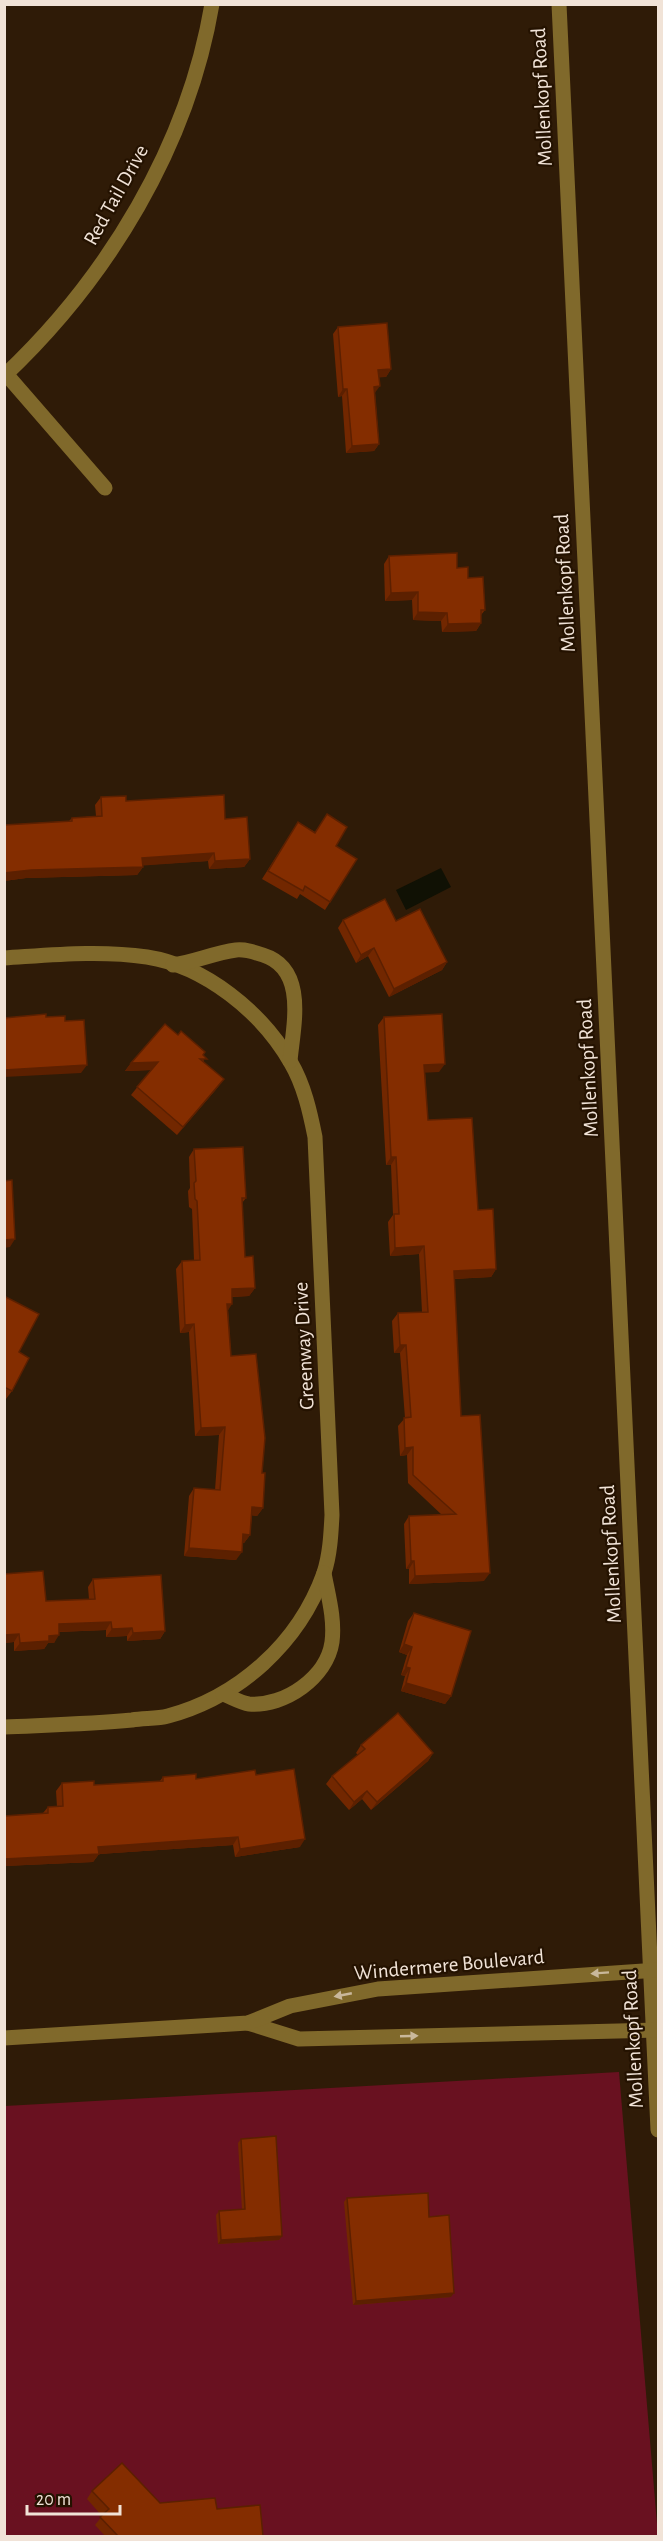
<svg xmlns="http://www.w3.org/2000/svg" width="663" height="2541" viewBox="0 0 663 2541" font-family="'Alegreya Sans',sans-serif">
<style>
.green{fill:#691120}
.water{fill:#101104}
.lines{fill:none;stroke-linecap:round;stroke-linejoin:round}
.minor{stroke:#80692b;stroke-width:15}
.wall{fill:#722700}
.shaded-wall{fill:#5c2000}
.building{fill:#842d00;stroke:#5c2000;stroke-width:1.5}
.oneway{fill:#c9b89b}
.labels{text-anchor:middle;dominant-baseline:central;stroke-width:4.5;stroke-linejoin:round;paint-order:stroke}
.street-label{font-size:21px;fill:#f1e3d7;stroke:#241200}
</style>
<rect width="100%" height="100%" fill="#2f1b07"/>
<polygon class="green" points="619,2072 658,2536 5,2536 5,2106"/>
<polygon class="water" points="441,868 451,887 406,910 396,890"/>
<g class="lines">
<g class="minor">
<polyline points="559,4 658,2130"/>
<polyline points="6,374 105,488"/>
<path d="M4,376C108,278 188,146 212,4"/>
<path d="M4,958C52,955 99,950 147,957C205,966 262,1012 291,1063C304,1085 310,1112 315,1137L332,1515C331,1534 330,1555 324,1573C299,1643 239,1697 168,1716C157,1719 144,1718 132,1720C90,1724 47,1725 4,1727"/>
<path d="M173,965C194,962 214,953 236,950C245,949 254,952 263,955C308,969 293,1027 290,1061"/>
<path d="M223,1694C231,1697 241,1703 249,1704C285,1707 327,1677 332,1642C335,1619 328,1595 324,1573"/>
<polyline points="248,2023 299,2039 658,2030"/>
<polyline points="4,2038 248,2023 290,2006 378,1989 658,1970"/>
</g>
</g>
<g class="wall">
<polygon points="338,327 391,369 386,377 379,377 375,393 379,444 374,451 346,453 342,396 338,397 333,334"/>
<polygon points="389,556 457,568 468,578 485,610 481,615 481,623 476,631 442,632 441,621 413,620 412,600 385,601 384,564"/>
<polygon points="101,797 225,819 250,859 244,867 209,869 208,861 143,865 143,867 137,875 26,878 4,881 4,825 69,821 72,818 96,816 95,805"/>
<polygon points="327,814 336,846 330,902 325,910 300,894 297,899 262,879 298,822 315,832"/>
<polygon points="343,920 396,921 447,962 442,970 389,997 368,956 356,963 338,928"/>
<polygon points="384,1017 439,1072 425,1072 428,1120 478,1210 496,1269 491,1277 454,1279 461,1416 484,1581 409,1584 409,1569 406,1569 404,1524 409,1516 442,1515 408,1483 407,1455 400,1456 398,1426 405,1418 400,1353 394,1353 392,1321 398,1313 422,1312 419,1254 390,1256 388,1222 393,1215 391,1165 386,1165 378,1025"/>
<polygon points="203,1056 204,1063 218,1087 177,1135 131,1095 151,1070 125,1071 131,1063"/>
<polygon points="194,1149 246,1198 242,1203 245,1257 255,1288 249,1296 232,1297 228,1310 231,1356 262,1473 263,1508 257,1516 252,1515 250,1535 244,1543 243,1543 236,1560 184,1556 189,1496 194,1488 215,1490 219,1435 195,1436 189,1332 180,1333 176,1269 182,1261 194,1260 192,1209 189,1207 188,1191 190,1188 189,1157"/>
<polygon points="4,1296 19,1352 12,1391 6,1399 4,1398"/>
<polygon points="4,1574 46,1601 89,1599 88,1587 93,1579 165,1631 160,1639 127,1641 127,1636 106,1637 106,1630 59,1632 54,1643 48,1643 44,1649 14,1651 14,1642 4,1643"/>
<polygon points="414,1613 451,1696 445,1704 401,1691 405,1676 401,1675 407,1655 399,1652 408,1621"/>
<polygon points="361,1745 433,1753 428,1761 371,1810 362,1799 349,1810 326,1784 332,1776 358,1755 356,1753"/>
<polygon points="256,1775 300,1847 235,1857 233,1845 99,1854 93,1862 4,1866 4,1816 43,1813 48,1807 57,1807 56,1791 62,1783 94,1785 159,1782 163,1777 196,1779"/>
<polygon points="241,2139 282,2236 279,2240 218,2244 216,2215 219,2211 242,2210 238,2143"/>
<polygon points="347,2198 451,2297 353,2305 344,2202"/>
<polygon points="92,2491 160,2503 217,2509 263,2536 105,2536 95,2525 102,2516 87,2499"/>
</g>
<g class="shaded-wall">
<polygon points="391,369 386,377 373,378 378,370"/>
<polygon points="380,386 374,394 374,387"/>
<polygon points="343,389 347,389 342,396 338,397"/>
<polygon points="379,444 374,451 346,453 352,446"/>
<polygon points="418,592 412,600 385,601 391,593"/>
<polygon points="418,612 447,613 441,621 413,620"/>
<polygon points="481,623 476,631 442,632 448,624"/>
<polygon points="214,853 208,861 137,866 142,858"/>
<polygon points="250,859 244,867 209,869 215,861"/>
<polygon points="143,867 137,875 26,878 4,881 4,873 31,870"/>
<polygon points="374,948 368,956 356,963 361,955"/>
<polygon points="447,962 442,970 389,997 394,989"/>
<polygon points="158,1062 152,1070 125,1071 131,1063"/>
<polygon points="445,1064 439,1072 418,1073 424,1065"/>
<polygon points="87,1065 81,1073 4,1077 4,1070"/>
<polygon points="224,1079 218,1087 177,1135 183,1127"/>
<polygon points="391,1157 396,1157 391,1165 386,1165"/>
<polygon points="15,1239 10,1247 4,1248 4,1240"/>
<polygon points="424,1246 419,1254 390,1256 395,1248"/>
<polygon points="496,1269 491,1277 448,1279 454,1271"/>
<polygon points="255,1288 249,1296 226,1297 232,1289"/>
<polygon points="227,1304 232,1304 227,1312"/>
<polygon points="194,1324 189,1332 180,1333 185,1325"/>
<polygon points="400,1345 406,1345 400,1353 394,1353"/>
<polygon points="225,1427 219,1435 195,1436 201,1428"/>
<polygon points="413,1447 407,1455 400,1456 405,1448"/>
<polygon points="252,1507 263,1508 257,1516 247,1515"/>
<polygon points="243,1534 250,1535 244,1543 238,1542"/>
<polygon points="189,1548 242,1552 236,1560 184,1556"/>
<polygon points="411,1561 414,1561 409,1569 406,1569"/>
<polygon points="490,1573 484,1581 409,1584 415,1576"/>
<polygon points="111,1622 106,1630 53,1632 59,1624"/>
<polygon points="132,1628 127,1636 106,1637 112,1629"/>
<polygon points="165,1631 160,1639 127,1641 133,1633"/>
<polygon points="19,1634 14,1642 4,1643 4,1635"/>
<polygon points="59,1635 54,1643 48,1643 44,1649 14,1651 20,1643 49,1636"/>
<polygon points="404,1644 412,1647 407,1655 399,1652"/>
<polygon points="406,1667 410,1668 405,1676 401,1675"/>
<polygon points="406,1683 451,1696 445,1704 401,1691"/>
<polygon points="433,1753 428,1761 371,1810 377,1802"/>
<polygon points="367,1791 362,1799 349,1810 354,1802"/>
<polygon points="238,1837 233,1845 99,1854 93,1862 4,1866 4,1859 98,1847"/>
<polygon points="305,1839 300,1847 235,1857 240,1849"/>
<polygon points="282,2236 279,2240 218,2244 221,2240"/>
<polygon points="454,2293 451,2297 353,2305 356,2301"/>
</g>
<g class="building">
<polygon points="387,323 391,369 378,370 380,386 374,387 379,444 352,446 347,389 343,389 338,327"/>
<polygon points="457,553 457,568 468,567 468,578 483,577 485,610 481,610 481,623 448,624 447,613 418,612 418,592 391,593 389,556"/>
<polygon points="224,795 225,819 247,817 250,859 215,861 214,853 142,858 143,867 31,870 4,873 4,825 72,821 72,818 102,816 101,797 126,796 126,801"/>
<polygon points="327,814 347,827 336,846 357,859 330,902 305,886 303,891 268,871 298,822 315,833"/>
<polygon points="385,899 396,921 420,909 447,962 394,989 374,948 361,955 343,920"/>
<polygon points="46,1014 46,1017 65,1016 65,1021 84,1020 87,1065 4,1070 4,1018"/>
<polygon points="442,1014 445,1064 424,1065 428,1120 472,1118 478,1210 493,1209 496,1269 454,1271 461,1416 480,1415 490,1573 415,1576 414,1561 411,1561 409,1516 456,1514 413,1475 413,1447 405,1448 404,1418 411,1417 406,1345 400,1345 398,1313 428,1312 424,1246 395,1248 394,1214 399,1214 396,1157 391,1157 384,1017"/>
<polygon points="165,1024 178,1035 181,1031 205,1052 203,1055 207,1059 200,1059 224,1079 183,1127 137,1087 158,1062 131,1063"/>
<polygon points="243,1147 246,1198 242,1198 245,1257 253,1256 255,1288 232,1289 232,1304 227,1304 231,1356 256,1354 265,1438 262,1473 265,1473 263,1508 252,1507 250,1535 243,1534 242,1552 189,1548 194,1488 220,1490 225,1427 201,1428 194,1324 185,1325 182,1261 200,1260 197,1201 195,1199 194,1183 196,1181 194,1149"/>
<polygon points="12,1180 15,1239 4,1240 4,1181"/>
<polygon points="4,1296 39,1314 19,1352 29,1358 12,1391 4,1387"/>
<polygon points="43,1571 46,1601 95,1599 93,1579 161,1575 165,1631 133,1633 132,1628 112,1629 111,1622 59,1624 59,1635 49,1636 49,1641 20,1643 19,1634 4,1635 4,1574"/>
<polygon points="414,1613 471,1631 451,1696 406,1683 410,1668 406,1667 412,1647 404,1644"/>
<polygon points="398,1713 433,1753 377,1802 367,1791 354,1802 332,1776 365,1749 361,1745"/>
<polygon points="294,1769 305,1839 240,1849 238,1837 98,1847 99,1854 4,1859 4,1816 48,1813 48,1807 63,1806 62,1783 94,1781 94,1785 163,1781 163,1777 196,1774 196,1779 255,1770 256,1775"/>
<polygon points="276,2136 282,2236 221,2240 219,2211 245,2209 241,2139"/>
<polygon points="428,2193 429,2217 449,2215 454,2293 356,2301 347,2198"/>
<polygon points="122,2463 160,2503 215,2498 217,2509 260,2505 263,2536 118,2536 100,2517 109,2509 92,2491"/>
</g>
<defs><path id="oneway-solid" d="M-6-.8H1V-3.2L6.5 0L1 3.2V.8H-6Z" transform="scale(1.5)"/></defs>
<g class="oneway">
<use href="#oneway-solid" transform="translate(600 1973) rotate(176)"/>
<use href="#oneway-solid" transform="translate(343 1995) rotate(169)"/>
<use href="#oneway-solid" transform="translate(409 2036) rotate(-2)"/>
</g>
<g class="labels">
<g class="street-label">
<text transform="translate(542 97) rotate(-93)">Mollenkopf Road</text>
<text transform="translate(116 195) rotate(-61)">Red Tail Drive</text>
<text transform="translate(565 583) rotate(-93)">Mollenkopf Road</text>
<text transform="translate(588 1068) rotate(-93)">Mollenkopf Road</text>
<text transform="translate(304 1346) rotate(-93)">Greenway Drive</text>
<text transform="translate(611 1554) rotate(-93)">Mollenkopf Road</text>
<text transform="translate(449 1965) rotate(-5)">Windermere Boulevard</text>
<text transform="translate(633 2039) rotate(-93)">Mollenkopf Road</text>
</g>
</g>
<rect width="663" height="2541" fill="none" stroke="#f1e3d7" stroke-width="12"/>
<path d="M27 2505v9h93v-9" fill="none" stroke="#f1e3d7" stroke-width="3"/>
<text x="36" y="2505" font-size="18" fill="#f1e3d7" stroke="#241200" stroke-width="4.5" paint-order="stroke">20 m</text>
</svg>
